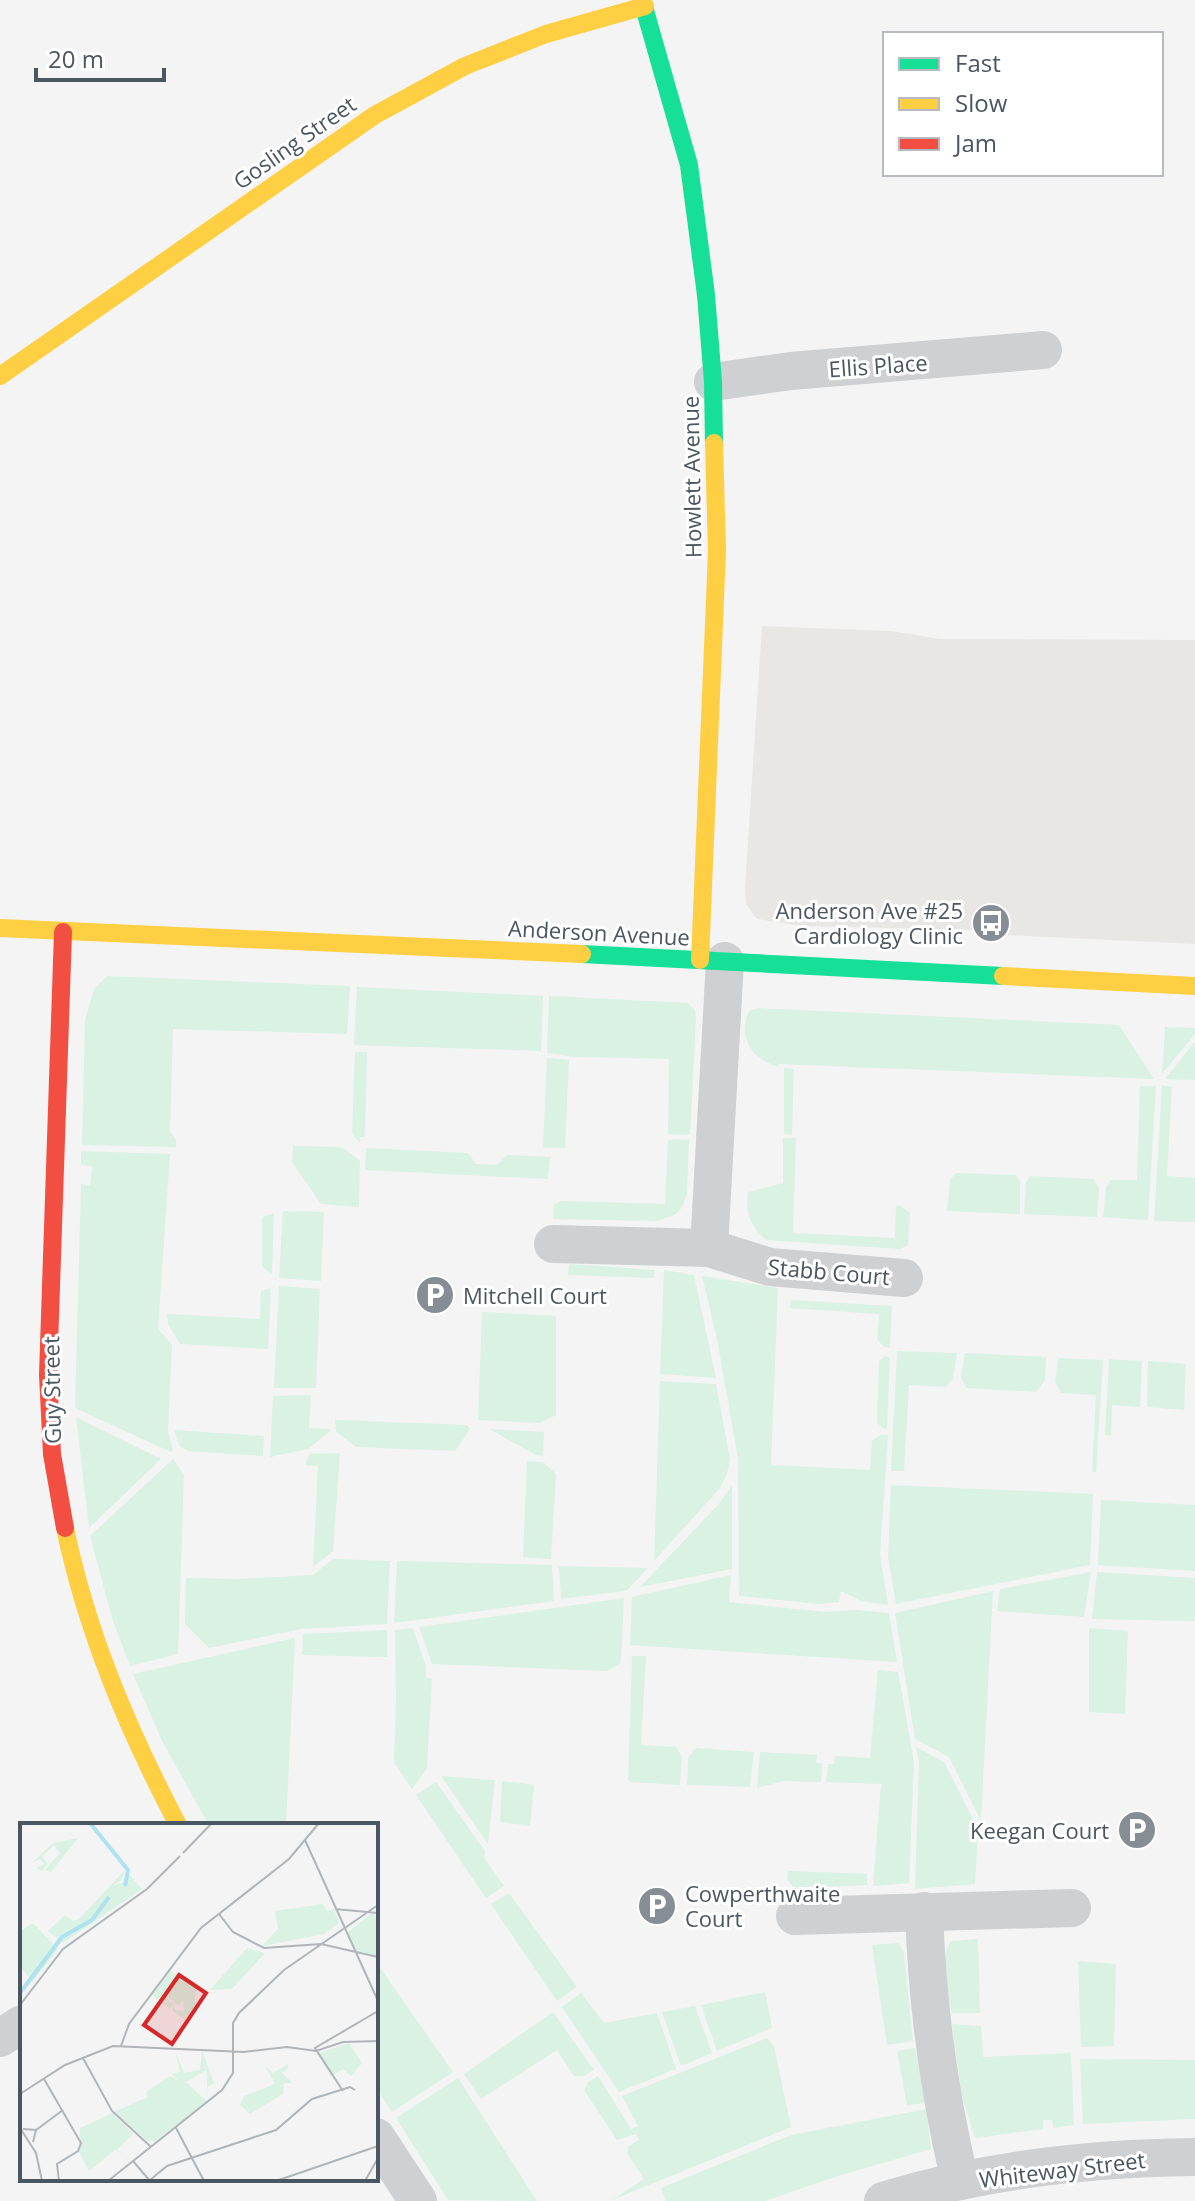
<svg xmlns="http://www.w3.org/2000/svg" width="1195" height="2201" viewBox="0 0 1195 2201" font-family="'Open Sans',sans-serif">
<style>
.commercial{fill:#e8e7e3}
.green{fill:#d9f2e3}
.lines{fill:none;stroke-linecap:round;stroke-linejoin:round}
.street{stroke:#ced0d2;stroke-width:38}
.fast{stroke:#16e098;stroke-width:18}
.slow{stroke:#ffcf43;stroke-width:18}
.jam{stroke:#f24e42;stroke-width:18}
.labels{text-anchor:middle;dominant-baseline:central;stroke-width:6;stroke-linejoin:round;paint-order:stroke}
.street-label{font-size:22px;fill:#4a5661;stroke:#fff}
.poi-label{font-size:22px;fill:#4a5661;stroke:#fff;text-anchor:end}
.inset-river{fill:none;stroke:#aee2f0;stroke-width:4}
.inset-road{fill:none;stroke:#b0b5b9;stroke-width:2}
.view{fill:#d62828;fill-opacity:0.15;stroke:#d62828;stroke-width:4}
.inset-edge{fill:none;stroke:#4a5661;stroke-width:4}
</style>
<rect width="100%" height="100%" fill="#f4f4f4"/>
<polygon class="commercial" points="762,626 891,631 940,639 1195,640 1195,944 1004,935 1004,917 981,916 978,930 801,926 757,919 746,904 745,887"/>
<g class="green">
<polygon points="107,976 350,986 347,1034 173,1029 170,1131 176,1140 176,1147 82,1145 85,1020 94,989"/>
<polygon points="357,987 543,996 541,1051 354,1045"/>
<polygon points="549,996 688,1003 695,1011 696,1020 690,1135 668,1134 669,1059 576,1057 547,1053"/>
<path d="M759,1008L1119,1025L1154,1079L779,1064L778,1067C751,1058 738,1038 749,1011Z"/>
<polygon points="1165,1027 1195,1028 1195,1034 1162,1074"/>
<polygon points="1195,1042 1195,1080 1165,1079"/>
<polygon points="355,1052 367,1052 365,1137 360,1137 360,1143 352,1134"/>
<polygon points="547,1058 569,1060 565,1148 543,1147"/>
<polygon points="784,1068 794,1069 792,1135 784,1134"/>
<polygon points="1162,1085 1172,1087 1167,1176 1195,1178 1195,1222 1154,1221"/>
<polygon points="1140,1086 1156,1086 1148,1220 1103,1217 1106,1188 1110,1180 1137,1180"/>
<path d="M783,1138H796L793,1233L895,1238L896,1206H901L910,1213L908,1245L900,1249L766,1240C751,1227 744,1211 748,1192L783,1183Z"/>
<polygon points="689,1139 687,1193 683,1206 675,1215 657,1221 553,1219 554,1205 560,1201 665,1204 668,1140"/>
<polygon points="293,1146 342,1147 360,1161 359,1207 321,1204 292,1162"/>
<polygon points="366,1148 468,1153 476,1164 497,1165 507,1155 550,1157 548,1179 365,1170"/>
<polygon points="81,1151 170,1154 158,1329 172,1345 168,1431 173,1450 171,1452 75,1408 81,1184 90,1185 92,1166 81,1165"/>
<polygon points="956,1173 1016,1175 1020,1182 1020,1214 947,1211 950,1180"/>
<polygon points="1030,1176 1093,1179 1099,1187 1097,1217 1024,1214 1026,1183"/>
<polygon points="283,1211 324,1212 321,1281 279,1278"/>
<polygon points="274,1213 272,1275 262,1266 262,1217"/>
<polygon points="569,1264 655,1270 654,1278 568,1275"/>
<polygon points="664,1270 694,1275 716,1378 660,1374"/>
<polygon points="702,1276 778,1288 771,1465 870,1470 872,1441 880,1435 888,1435 880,1555 888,1605 861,1601 841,1591 839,1602 819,1604 739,1596 738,1459 717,1339"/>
<polygon points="279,1286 320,1289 316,1388 274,1388"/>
<polygon points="271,1288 268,1349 180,1344 168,1324 167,1314 260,1319 261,1291"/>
<polygon points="791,1300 892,1306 890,1348 885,1347 877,1340 879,1314 790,1308"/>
<polygon points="482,1312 556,1316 556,1415 540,1423 478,1420"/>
<polygon points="897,1351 957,1353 953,1379 946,1387 909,1385 904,1471 891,1471"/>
<polygon points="965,1353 1046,1357 1045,1380 1036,1392 966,1388 961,1377"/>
<polygon points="885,1356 890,1358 887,1429 882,1428 877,1422 879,1361"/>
<polygon points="1058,1358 1103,1360 1096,1472 1092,1472 1096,1395 1061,1393 1055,1382"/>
<polygon points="1109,1359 1142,1361 1140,1407 1112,1405 1111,1436 1105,1435"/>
<polygon points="1148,1361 1186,1364 1184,1410 1147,1407"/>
<polygon points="660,1381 716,1384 730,1459 727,1474 720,1488 654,1561"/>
<polygon points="311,1395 309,1428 330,1429 330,1431 308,1449 270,1457 273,1396"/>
<polygon points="76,1417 161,1459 89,1528"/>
<polygon points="335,1420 467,1425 470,1429 455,1451 356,1447 336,1431"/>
<polygon points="489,1429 544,1432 543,1456 536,1455"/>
<polygon points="174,1430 264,1436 263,1456 187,1451 179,1445"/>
<polygon points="340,1453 333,1551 313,1567 318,1466 305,1465 309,1454"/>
<polygon points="173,1459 184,1475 178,1654 130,1666 113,1621 90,1536"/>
<polygon points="527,1461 543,1462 556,1474 551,1559 523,1557"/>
<polygon points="732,1485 732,1569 640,1587 719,1504"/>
<polygon points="891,1485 1093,1494 1090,1565 896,1604 888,1557"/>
<polygon points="1101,1500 1195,1505 1195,1571 1098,1565"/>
<polygon points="333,1559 390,1561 387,1624 301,1629 209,1648 185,1624 186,1578 238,1579 313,1575"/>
<polygon points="397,1561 552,1565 554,1601 394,1623"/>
<polygon points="559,1566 648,1568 626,1591 561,1599"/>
<polygon points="1091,1572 1084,1617 997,1611 1000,1589"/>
<polygon points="1097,1572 1195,1578 1195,1621 1092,1619"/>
<polygon points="731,1575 729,1602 825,1612 857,1610 889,1613 897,1662 630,1645 632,1597"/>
<polygon points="993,1591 981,1821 949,1757 915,1739 895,1613"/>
<polygon points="624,1598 621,1663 607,1671 432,1664 419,1627"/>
<polygon points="413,1628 426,1666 426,1677 432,1679 427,1768 412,1789 394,1763 396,1699 395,1630"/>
<polygon points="1089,1628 1128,1631 1125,1714 1089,1712"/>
<polygon points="387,1630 387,1657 302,1655 303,1634"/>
<polygon points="295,1638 286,1825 209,1825 162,1741 133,1674"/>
<polygon points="632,1656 646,1656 641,1745 676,1747 682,1757 680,1785 631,1782 628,1780"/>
<polygon points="878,1670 898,1672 914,1762 909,1883 873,1886 881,1784 826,1782 828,1764 834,1764 835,1756 870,1758"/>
<polygon points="916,1747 944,1762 978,1829 975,1884 915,1889 919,1762"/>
<polygon points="696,1748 754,1752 750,1787 687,1785 688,1758"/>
<polygon points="760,1752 817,1755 816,1763 822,1764 821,1782 783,1781 757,1788"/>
<polygon points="441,1776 495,1780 488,1844"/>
<polygon points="502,1781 534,1785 530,1826 500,1822"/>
<polygon points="436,1782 485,1851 484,1858 504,1886 486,1898 416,1795"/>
<polygon points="788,1871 867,1874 867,1885 794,1888 787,1879"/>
<polygon points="509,1893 577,1987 557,2001 491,1904"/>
<path d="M978,1939L980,2013H952C947,1989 937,1964 951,1941Z"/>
<polygon points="899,1943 904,1953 913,2041 887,2045 872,1945"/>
<polygon points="1078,1961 1116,1964 1114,2046 1081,2047"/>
<polygon points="376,1962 453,2072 392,2112 376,2088"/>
<polygon points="765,1992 772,2028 717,2051 701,2005"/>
<polygon points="581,1993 604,2023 657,2013 676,2069 619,2092 562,2007"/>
<polygon points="695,2006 712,2053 681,2066 662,2012"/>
<polygon points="553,2012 594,2070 584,2076 574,2076 557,2050 481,2099 464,2074"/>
<polygon points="952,2024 981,2026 983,2057 1071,2053 1074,2125 1053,2128 1052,2120 1043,2120 1043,2129 975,2138 962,2097"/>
<polygon points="767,2038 774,2046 791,2127 612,2200 644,2179 627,2153 629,2146 639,2140 636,2134 617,2140 584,2090 588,2082 598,2076 631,2129 638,2126 622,2096"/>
<polygon points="915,2048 925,2103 907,2105 897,2051"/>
<polygon points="1080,2059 1195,2060 1195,2119 1083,2124"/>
<polygon points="458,2078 537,2201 448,2200 396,2118"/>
<polygon points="926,2109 931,2149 838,2176 765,2201 666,2201 661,2188 791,2135"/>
</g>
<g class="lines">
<g class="street">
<polyline points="713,382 791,371 1043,350"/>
<polyline points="553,1244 709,1248 770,1267 904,1278"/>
<polyline points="709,1248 725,961"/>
<path d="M924,1911C927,2002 939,2093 960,2181"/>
<polyline points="795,1916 1072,1908"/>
<polyline points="0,2038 22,2024"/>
<polyline points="376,2137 418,2201"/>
<path d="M883,2201C983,2170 1091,2158 1195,2157"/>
</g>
<g class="fast">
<polyline points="642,0 689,165 706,295 713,382 714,443"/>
<polyline points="582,954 1003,976"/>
</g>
<g class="slow">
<polyline points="0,376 375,115 465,66 546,34 645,6"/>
<polyline points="0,928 582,954"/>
<polyline points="700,960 717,551 714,443"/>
<polyline points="1003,976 1195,986"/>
<path d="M65,1528C87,1633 128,1730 178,1825"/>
</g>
<polyline class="jam" points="63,932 48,1375 52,1454 65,1528"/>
</g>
<defs>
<g id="bus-disc" transform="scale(2)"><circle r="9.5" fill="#868d94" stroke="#fff"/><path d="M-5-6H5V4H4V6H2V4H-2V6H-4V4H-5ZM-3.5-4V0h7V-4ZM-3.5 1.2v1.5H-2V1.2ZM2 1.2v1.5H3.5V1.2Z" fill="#fff"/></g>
<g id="parking-disc" transform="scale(2)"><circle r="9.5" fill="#868d94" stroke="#fff"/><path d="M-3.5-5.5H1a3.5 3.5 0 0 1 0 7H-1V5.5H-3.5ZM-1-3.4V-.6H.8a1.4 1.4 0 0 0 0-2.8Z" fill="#fff"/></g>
</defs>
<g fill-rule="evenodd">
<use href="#bus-disc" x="991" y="923"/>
<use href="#parking-disc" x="435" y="1295"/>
<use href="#parking-disc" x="1137" y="1830"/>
<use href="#parking-disc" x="657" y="1906"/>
</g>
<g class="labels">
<g class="street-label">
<text transform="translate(294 142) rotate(-35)">Gosling Street</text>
<text transform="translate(878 365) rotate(-4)">Ellis Place</text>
<text transform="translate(691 477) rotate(-91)">Howlett Avenue</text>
<text transform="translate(599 932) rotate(3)">Anderson Avenue</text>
<text transform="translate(829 1271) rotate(5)">Stabb Court</text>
<text transform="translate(51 1390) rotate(-91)">Guy Street</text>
<text transform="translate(1062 2169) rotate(-7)">Whiteway Street</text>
</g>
<g class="poi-label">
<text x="963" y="910">Anderson Ave #25<tspan x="963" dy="25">Cardiology Clinic</tspan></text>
<text x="463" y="1295" text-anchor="start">Mitchell Court</text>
<text x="1109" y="1830">Keegan Court</text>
<text x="685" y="1893" text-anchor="start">Cowperthwaite<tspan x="685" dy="25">Court</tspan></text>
</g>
</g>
<g transform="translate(20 1823)">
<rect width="358" height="358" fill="#f4f4f4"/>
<path d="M58,15L31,49L25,47L40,30L34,22L22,33L28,41L22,48L16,45L24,41L20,36L12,40L33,20ZM105,47L101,57L93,62L107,59V49L122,66L43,120L28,108L45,92L53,98L59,96ZM303,81L307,88L314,86L319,100L304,111L242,123L258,106L255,88ZM351,91L358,92V133L336,128L327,110ZM13,100L38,126L12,159L0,143V108ZM227,125L245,130L212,166L190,167ZM150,148L176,160L175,182L165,197L152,187L155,182V187L164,188L163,176L159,183L142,169L149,178L143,179L154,180L150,186L132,172ZM329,220L342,240L331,253L323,246L311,253L297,231ZM182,227L194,261L188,263V271L186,247L166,259L187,279L135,318H127L94,289L128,274L126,269L150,253L159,257L151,251L160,249L155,228L164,250L180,247ZM268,241V246L262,250L273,260H264L263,271L230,291L220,282L224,273L255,261L245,243L253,250ZM93,290L113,311L97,327L106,332L95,327L69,348L59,329L60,305Z" fill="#d9f2e3"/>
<path class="inset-river" d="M70,0L108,47L105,63M0,170L42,114L72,97L89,74"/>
<path class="inset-road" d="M285,17L358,178M163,30L192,0M315,86L358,90M199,91L213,109L244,125L301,121L358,134M0,182L43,126L127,66L160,33M101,223L109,201L181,105L269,36L299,0M213,227V200L219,190L264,147L358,82M63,235L92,288L130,323M24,256L61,320L58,328L37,341L39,358M323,268L295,225L358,188M0,271L45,242L93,223L224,229L267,224L296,228L323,219L358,218M0,305L16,330L22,358M156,305L184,358M3,306L16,307L13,319M16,307L43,287M113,338L130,358M130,357L147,343L256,307L292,276L330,264L335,267M88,358L202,267L213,250V227M256,358L358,323M345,358L358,335"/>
<path class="view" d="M159,152L186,170L152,221L124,202Z"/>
<rect width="358" height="358" class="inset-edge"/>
</g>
<rect x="883" y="32" width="280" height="144" fill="#ffffff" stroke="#b7bbc0" stroke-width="2"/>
<rect x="899" y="58" width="40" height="12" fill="#16e098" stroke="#b7bbc0" stroke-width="2"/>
<text x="955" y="72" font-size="24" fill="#4a5661">Fast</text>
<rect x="899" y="98" width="40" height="12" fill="#ffcf43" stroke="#b7bbc0" stroke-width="2"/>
<text x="955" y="112" font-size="24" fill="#4a5661">Slow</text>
<rect x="899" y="138" width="40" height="12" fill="#f24e42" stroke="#b7bbc0" stroke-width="2"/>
<text x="955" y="152" font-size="24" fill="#4a5661">Jam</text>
<path d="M36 68v12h128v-12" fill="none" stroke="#4a5661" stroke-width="4"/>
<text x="48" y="68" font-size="24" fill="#4a5661" stroke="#ffffff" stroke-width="6" paint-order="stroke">20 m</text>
</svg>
